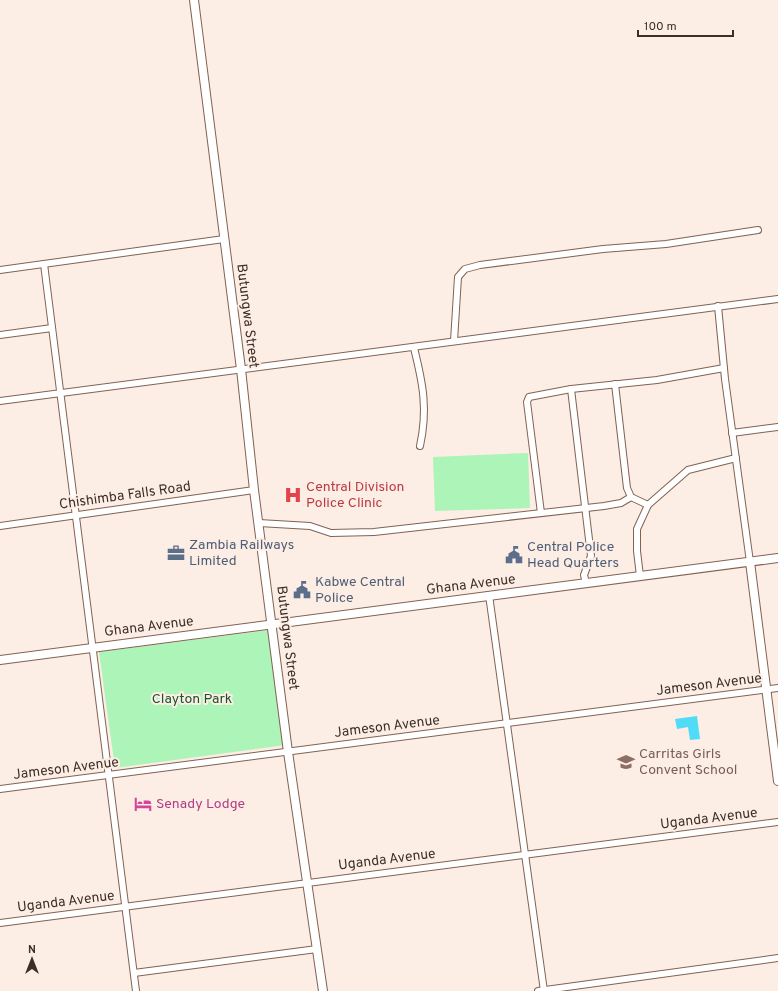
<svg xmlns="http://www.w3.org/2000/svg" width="778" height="991" viewBox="0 0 778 991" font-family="Overpass,sans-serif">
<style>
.green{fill:#acf4b8}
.water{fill:#50dbf7}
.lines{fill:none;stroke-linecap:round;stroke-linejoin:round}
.minor-casing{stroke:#826251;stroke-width:8}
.major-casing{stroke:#826251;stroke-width:10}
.minor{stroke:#fff;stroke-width:6}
.major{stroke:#fff;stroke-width:8}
.labels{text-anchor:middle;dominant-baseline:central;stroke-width:4;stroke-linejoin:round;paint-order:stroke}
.street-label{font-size:14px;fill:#3d2f27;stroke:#fcede5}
.health-label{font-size:14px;fill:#be3a42;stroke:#fcede5;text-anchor:start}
.service-label{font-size:14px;fill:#4e5e75;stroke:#fcede5;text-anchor:start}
.park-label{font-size:14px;fill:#195328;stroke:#fcede5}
.education-label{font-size:14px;fill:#785e54;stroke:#fcede5;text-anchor:start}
.hotel-label{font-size:14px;fill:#b23c85;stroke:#fcede5;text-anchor:start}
</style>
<rect width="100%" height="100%" fill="#fcede5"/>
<g class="green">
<polygon points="528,453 530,508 435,511 433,457"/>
<polygon points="269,630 285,745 115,768 99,652"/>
</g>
<polygon class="water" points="697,716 700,739 690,740 688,727 677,729 675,719"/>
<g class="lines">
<g class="minor-casing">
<g id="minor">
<polyline points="44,264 136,991"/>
<polyline points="0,270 224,239"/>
<polyline points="718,306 725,379 750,562"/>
<polyline points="0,335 52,328"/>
<polyline points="454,341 458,277 465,269 480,265 603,249 666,244 758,230"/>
<path d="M414,348C423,384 428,409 420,446"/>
<polyline points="615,384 627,488 631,497 648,505"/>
<polyline points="571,389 591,556 584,575 586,583"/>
<polyline points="0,401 778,299"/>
<polyline points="732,433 778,427"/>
<polyline points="541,513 527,402 529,397 571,389 657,380 724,368"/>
<polyline points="259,523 310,526 331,533 374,532 604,506 621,503 631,497"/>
<polyline points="0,526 254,490"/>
<polyline points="640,576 637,551 637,529 648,505 688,470 736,458"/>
<polyline points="489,595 544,991"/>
<polyline points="0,789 778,688"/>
<polyline points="0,923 778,822"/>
<polyline points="134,973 317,949"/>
<polyline points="538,991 778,958"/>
</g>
</g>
<g class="major-casing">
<g id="major">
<polyline points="194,0 241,369 254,490 288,752 323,991"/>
<polyline points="750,562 778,781"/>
<polyline points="0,660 778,558"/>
</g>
</g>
<use href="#minor" class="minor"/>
<use href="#major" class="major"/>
</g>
<defs>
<g id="hospital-bare" transform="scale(1.38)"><path d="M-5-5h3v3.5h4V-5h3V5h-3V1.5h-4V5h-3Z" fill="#e0444e" stroke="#fcede5" stroke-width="2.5" paint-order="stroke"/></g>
<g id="office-bare" transform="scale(1.38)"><path d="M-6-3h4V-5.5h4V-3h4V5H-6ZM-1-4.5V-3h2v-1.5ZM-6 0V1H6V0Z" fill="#5c6f8a" stroke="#fcede5" stroke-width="2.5" paint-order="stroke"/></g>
<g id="civic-bare" transform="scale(1.38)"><path d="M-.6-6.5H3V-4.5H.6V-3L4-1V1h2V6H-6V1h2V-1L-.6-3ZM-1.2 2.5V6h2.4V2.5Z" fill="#5c6f8a" stroke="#fcede5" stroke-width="2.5" paint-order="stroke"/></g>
<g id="school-bare" transform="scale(1.38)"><path d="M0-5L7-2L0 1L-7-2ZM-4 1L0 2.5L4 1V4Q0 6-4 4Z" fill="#8d6e63" stroke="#fcede5" stroke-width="2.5" paint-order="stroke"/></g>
<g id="hotel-bare" transform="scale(1.38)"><path d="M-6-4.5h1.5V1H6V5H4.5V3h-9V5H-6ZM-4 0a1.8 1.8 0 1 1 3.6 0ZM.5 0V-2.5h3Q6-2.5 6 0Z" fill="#d1479c" stroke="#fcede5" stroke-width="2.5" paint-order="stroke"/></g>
</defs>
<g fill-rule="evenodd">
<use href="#hospital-bare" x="293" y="495"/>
<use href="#office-bare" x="176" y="553"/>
<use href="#civic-bare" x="514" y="555"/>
<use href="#civic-bare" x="302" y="590"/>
<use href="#school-bare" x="626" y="762"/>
<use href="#hotel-bare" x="143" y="804"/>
</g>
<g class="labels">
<g class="street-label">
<text transform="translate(247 316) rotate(83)">Butungwa Street</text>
<text transform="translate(125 496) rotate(-8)">Chishimba Falls Road</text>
<text transform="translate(471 585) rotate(-7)">Ghana Avenue</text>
<text transform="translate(149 627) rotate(-7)">Ghana Avenue</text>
<text transform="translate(287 638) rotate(83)">Butungwa Street</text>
<text transform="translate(709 685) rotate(-7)">Jameson Avenue</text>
<text transform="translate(387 727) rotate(-7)">Jameson Avenue</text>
<text transform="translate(66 769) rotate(-7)">Jameson Avenue</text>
<text transform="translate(709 819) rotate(-7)">Uganda Avenue</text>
<text transform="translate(387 860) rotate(-7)">Uganda Avenue</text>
<text transform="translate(66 902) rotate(-7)">Uganda Avenue</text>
</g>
<g class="health-label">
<text x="306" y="487">Central Division<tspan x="306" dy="16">Police Clinic</tspan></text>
</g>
<g class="service-label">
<text x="189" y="545">Zambia Railways<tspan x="189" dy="16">Limited</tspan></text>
<text x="527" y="547">Central Police<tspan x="527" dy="16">Head Quarters</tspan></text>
<text x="315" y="582">Kabwe Central<tspan x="315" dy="16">Police</tspan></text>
</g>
<g class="park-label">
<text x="192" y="699">Clayton Park</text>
</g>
<g class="education-label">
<text x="639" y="754">Carritas Girls<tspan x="639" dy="16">Convent School</tspan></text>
</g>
<g class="hotel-label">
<text x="156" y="804">Senady Lodge</text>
</g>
</g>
<g transform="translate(32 959)" stroke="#fcede5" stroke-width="3" paint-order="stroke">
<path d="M0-3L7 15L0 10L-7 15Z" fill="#3d2f27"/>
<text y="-6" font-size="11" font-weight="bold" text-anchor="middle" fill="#3d2f27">N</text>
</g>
<path d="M638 30v6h95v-6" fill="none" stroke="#3d2f27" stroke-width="2"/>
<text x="644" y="30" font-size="12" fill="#3d2f27" stroke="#fcede5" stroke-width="3" paint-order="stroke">100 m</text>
</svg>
